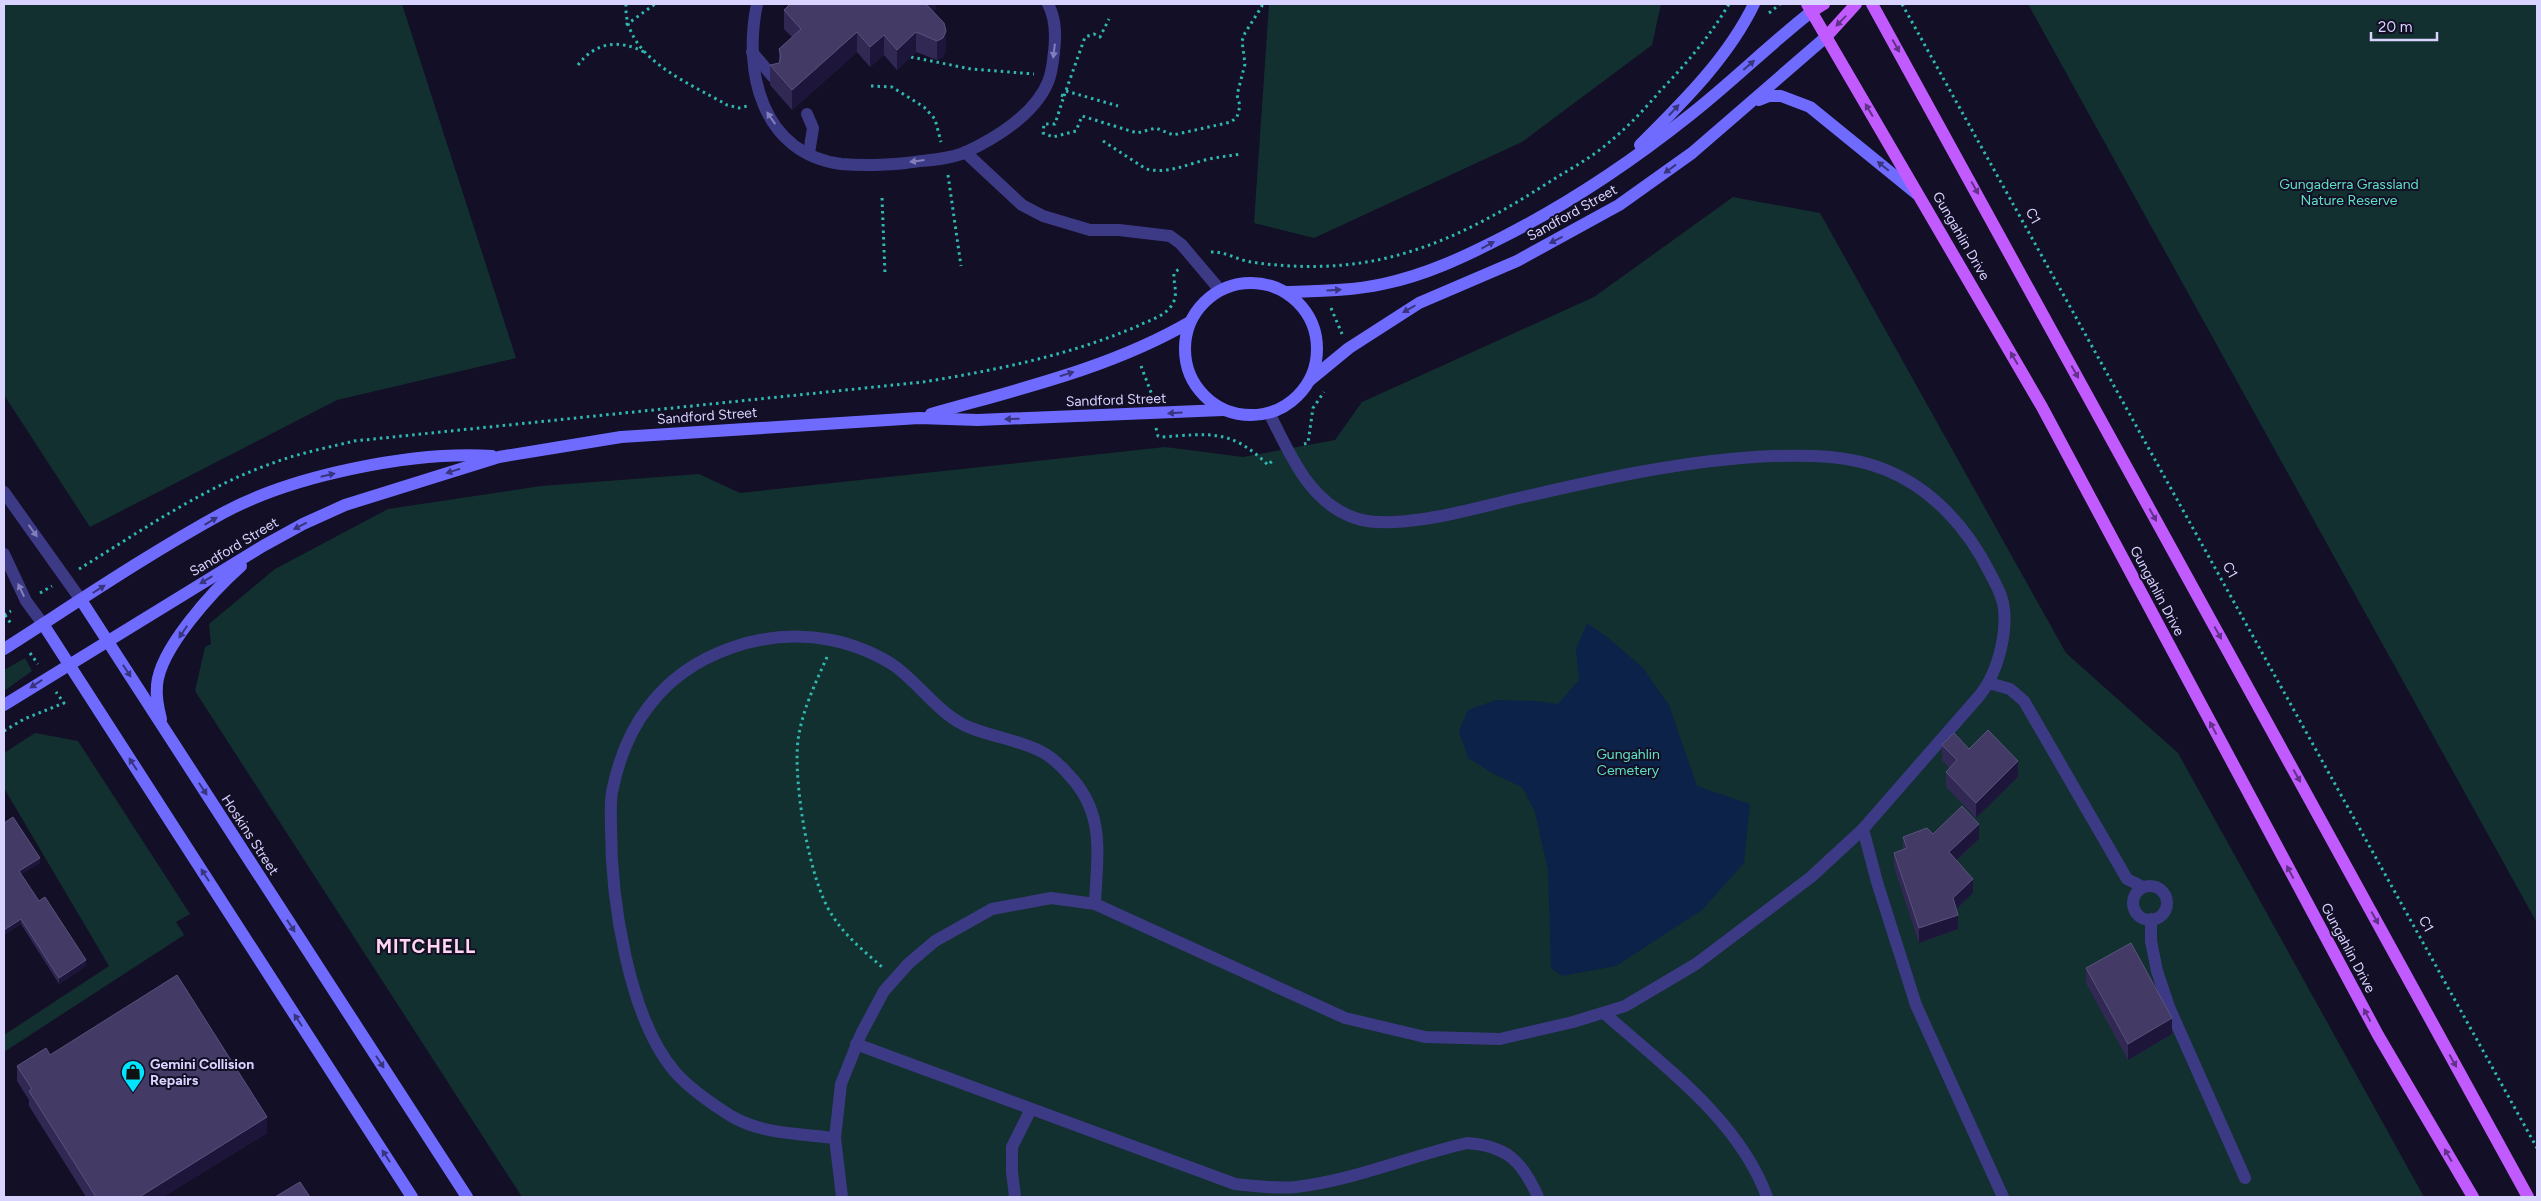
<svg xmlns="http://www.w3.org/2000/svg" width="2541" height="1201" viewBox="0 0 2541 1201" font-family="Figtree,sans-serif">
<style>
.green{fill:#12302f}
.water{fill:#0c2248}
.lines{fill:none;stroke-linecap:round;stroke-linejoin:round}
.path{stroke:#2fb8b0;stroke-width:3;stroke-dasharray:2.5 4;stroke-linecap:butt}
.lane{stroke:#3d3a85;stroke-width:12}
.street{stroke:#3d3a85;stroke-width:12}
.secondary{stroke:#6f6bff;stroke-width:12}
.primary{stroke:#c25bff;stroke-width:12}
.wall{fill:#312854}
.shaded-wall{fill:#1d163a}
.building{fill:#433a66;stroke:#5a527e}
.oneway{fill:#623188}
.oneway2{fill:#837fbc}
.oneway3{fill:#38347d}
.labels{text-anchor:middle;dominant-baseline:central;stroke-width:4;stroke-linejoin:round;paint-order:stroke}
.park-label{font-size:14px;fill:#5fe0c0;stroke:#130f26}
.street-label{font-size:14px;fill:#d9d4ff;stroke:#130f26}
.poi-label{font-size:14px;font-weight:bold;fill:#d9d4ff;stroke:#130f26;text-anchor:start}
.district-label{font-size:19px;font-weight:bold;letter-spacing:1px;fill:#ffd6f0;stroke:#130f26}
</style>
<rect width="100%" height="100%" fill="#130f26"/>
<g class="green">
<polygon points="4,4 402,4 516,358 337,400 90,527 4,395"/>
<polygon points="1269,4 1661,4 1652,45 1522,142 1314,238 1254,223"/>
<polygon points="2028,4 2537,4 2537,923"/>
<polygon points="1733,197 1820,213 2066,653 2178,753 2424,1197 522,1197 195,691 205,647 211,644 209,624 275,569 388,509 541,486 699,474 740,493 1165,447 1243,457 1335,440 1362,402 1594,297"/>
<polygon points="25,658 32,671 4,691 4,670"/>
<polygon points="35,733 78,741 190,914 176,922 184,935 4,1052 4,1035 109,966 4,788 4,753"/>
</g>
<polygon class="water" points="1587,623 1606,636 1643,668 1669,705 1697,786 1750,804 1744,863 1702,910 1616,966 1562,976 1551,968 1548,871 1535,812 1522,787 1494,774 1468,758 1459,731 1468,710 1496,700 1537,701 1558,704 1579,680 1576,649"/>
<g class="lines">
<g class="path">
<path d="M626,4C623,58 688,82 727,105L739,108L747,106"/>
<polyline points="1902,4 2537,1148"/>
<polyline points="1769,13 1780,4"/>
<polyline points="626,25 655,4"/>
<polyline points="911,57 971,69 1034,74"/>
<path d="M578,65C595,42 619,39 644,52"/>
<polyline points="871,86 892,87 924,107 935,119 941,142"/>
<polyline points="1066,91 1118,106"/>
<polyline points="1061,95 1064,96 1055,124 1044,124 1043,133 1053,137 1076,131 1082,116 1137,133 1156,128 1173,135 1231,122 1237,117 1240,106 1237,95 1245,64 1242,41 1245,33 1262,6 1261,4"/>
<polyline points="1064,96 1085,37 1094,34 1100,37 1109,19"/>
<path d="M1103,141L1146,169C1168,174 1185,165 1205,160C1217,157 1229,156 1241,154"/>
<polyline points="948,175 961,266"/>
<polyline points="882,198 885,274"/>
<path d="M1211,252C1224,251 1238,260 1251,262C1285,267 1320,268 1353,264C1427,255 1492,219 1554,179C1570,169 1587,160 1602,148C1624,131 1643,111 1661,90C1687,63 1710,36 1729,4"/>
<polyline points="1331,308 1342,334"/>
<polyline points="1141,366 1152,395"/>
<path d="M1156,428L1158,436L1161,437C1210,434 1230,428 1268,465L1274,459"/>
<polyline points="1304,444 1308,443 1313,408 1324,392"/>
<path d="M79,569C141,531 204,487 273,463C299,453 327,448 354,441L923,382C997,370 1071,355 1140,325C1150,320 1165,316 1172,305C1179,294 1173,284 1174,273L1179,269"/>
<polyline points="40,593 52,586"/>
<polyline points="4,615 11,611"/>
<polyline points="5,615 12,625"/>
<polyline points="30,653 38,664"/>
<path d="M827,657C815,684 802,711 798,740C793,781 809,881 832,915C845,936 864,951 882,967"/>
<polyline points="4,731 24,719 64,703 56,692"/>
</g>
<g class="lane">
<path d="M757,4C743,71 761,153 841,164C863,166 885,165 906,163C925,160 948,160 966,152C996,138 1035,114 1048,82C1052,73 1053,61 1054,52C1056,35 1056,19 1048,4"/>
<polyline points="752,52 773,77"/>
<polyline points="807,114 813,128 809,153"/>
<polyline points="965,152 1022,205 1043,216 1090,230 1119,230 1170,236 1181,244 1220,290"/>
<path d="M1269,413C1290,453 1308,502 1355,518C1392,531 1465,511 1502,502C1592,481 1680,460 1773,456C1812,455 1849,455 1886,470C1933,489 1968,529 1990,573C1996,585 2003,596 2004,609C2007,636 1997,674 1980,695L1863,829L1877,882L1916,1005L2003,1197"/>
<polyline points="1989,683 2010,689 2024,701 2127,879 2143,887"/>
<circle cx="2150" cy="903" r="17"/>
<polyline points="2151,919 2151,941 2157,971 2169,1007 2245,1178"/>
<path d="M1604,1013C1664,1066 1739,1120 1767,1197"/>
<path d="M856,1044L1235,1184C1255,1186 1276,1189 1296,1187C1355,1180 1410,1156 1467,1143C1507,1146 1522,1161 1538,1197"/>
<path d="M835,1138C801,1134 761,1134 731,1116C712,1104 690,1089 675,1072C628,1017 611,898 611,828C611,816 610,804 612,792C618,762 630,730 649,706C690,652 766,627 831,640C852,644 878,654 896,667C920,685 937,711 964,725C989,737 1018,739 1042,752C1052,757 1062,767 1069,775C1106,814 1097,854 1095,904"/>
<polyline points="842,1197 835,1138 841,1084 861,1034 884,991 908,964 935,941 992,909 1051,898 1095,904 1345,1018 1425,1037 1500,1039 1573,1022 1625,1006 1696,964 1811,877 1863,829"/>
<polyline points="1015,1197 1012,1172 1012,1147 1031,1109"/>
</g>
<g class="street">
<polyline points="4,492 81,600"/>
<polyline points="4,554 26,601 43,624"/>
</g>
<g class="secondary">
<polyline points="1759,100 1769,96 1781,96 1810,107 1917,194"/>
<path d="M1640,145C1682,103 1728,58 1754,4"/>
<circle cx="1251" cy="349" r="66"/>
<path d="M1285,292C1318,291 1351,291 1383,284C1426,275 1464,257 1503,237C1570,203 1631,162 1690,115C1732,82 1769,45 1811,12"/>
<polyline points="1310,380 1349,348 1419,303 1517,261 1619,205 1692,153 1826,37"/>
<path d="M931,414C1019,389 1111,368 1190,322"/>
<polyline points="81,600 467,1197"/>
<polyline points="43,624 412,1197"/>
<path d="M4,649C76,603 148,554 223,513C293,475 413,451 492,456"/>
<polyline points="4,705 263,546 303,524 345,505 499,457 621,437 919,418 978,420 1223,410"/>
<path d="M161,719C158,708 156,696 157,685C160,648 214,590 241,566"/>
</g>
<g class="primary">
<polyline points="1807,4 2042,407 2378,1035 2473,1197"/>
<polyline points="1872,4 2528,1197"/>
<polyline points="1811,12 1824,4"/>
<polyline points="1826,37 1856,4"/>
</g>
</g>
<g class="wall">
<polygon points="936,4 936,8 933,11 946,50 943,57 937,60 916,52 897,70 884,55 870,67 857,52 792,110 770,85 770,65 779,63 779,49 792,37 784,29 784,10"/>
<polygon points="1942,745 2018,777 1976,818 1946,787 1946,772 1949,768 1942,760"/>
<polygon points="4,823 40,863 21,874 39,901 86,966 59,984 21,924 4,935"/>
<polygon points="1933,834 1979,839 1957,860 1973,893 1956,909 1958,929 1919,943 1894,867 1894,853 1903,850 1903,837"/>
<polygon points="2086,968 2172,1034 2128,1060 2086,983"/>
<polygon points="50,1055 267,1133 163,1197 86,1197 29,1106 29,1100 17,1081 17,1066"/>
</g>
<g class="shaded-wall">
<polygon points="923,4 936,4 936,8 923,20"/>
<polygon points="946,31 946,50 943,57 937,60 937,41"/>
<polygon points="857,32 857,52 792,110 792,90"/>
<polygon points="916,32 916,52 897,70 897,50"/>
<polygon points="884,35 884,55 870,67 870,47"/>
<polygon points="2018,761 2018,777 1976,818 1976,803"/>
<polygon points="1979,824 1979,839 1949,867 1949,852"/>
<polygon points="40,858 40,863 19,876 19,871"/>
<polygon points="1973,879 1973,893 1953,912 1953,898"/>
<polygon points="1958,915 1958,929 1919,943 1919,928"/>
<polygon points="21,919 21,924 4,935 4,930"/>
<polygon points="86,960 86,966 59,984 59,978"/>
<polygon points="2172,1018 2172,1034 2128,1060 2128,1044"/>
<polygon points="267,1117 267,1133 163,1197 141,1197 141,1196"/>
</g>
<g class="building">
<polygon points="790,4 926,4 944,23 946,31 943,38 937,41 916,32 897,50 884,35 870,47 857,32 792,90 770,65 779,63 781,56 779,49 801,29 784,10"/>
<polygon points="1988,730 2018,761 1976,803 1946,772 1957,760 1942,745 1954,733 1969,749"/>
<polygon points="1962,806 1979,824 1949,852 1973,879 1953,898 1958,915 1919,928 1894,853 1907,848 1903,837 1927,828 1933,834"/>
<polygon points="13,817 40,858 19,871 39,901 45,897 86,960 59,978 21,919 4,930 4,823"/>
<polygon points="2131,943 2172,1018 2128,1044 2086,968"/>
<polygon points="177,975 267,1117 141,1196 142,1197 96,1197 29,1091 32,1089 17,1066 46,1048 50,1055"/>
<polygon points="300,1182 310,1197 275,1197"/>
</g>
<defs><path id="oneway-solid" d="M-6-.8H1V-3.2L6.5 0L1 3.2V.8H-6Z" transform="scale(1.25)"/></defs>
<g class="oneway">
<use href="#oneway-solid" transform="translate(1841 21) rotate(134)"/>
<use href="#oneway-solid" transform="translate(1896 46) rotate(61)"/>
<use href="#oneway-solid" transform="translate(1869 110) rotate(-121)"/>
<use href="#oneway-solid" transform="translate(1975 188) rotate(61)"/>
<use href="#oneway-solid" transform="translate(2014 358) rotate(-120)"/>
<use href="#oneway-solid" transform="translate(2075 372) rotate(61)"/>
<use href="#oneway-solid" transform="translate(2153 515) rotate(61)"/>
<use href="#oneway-solid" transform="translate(2218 633) rotate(61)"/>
<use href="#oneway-solid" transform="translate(2213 728) rotate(-118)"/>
<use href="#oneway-solid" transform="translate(2297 776) rotate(61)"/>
<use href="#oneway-solid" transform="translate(2290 872) rotate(-118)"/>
<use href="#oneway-solid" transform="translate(2375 918) rotate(61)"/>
<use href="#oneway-solid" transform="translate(2367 1015) rotate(-118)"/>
<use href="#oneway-solid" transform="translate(2453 1061) rotate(61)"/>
<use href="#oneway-solid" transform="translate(2448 1155) rotate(-120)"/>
</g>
<g class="oneway2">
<use href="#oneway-solid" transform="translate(1054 51) rotate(97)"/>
<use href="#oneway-solid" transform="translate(771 118) rotate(-125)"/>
<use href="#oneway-solid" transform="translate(917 161) rotate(173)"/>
<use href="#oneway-solid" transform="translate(33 531) rotate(54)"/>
<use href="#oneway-solid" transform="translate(21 590) rotate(-115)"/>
</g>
<g class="oneway3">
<use href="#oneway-solid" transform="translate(1749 65) rotate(-41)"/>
<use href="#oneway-solid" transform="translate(1674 110) rotate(-47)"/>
<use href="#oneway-solid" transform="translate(1883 166) rotate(-141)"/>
<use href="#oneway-solid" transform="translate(1670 169) rotate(144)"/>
<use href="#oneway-solid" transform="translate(1556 240) rotate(153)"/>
<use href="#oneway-solid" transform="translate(1488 245) rotate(-29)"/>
<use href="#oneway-solid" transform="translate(1334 290) rotate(-3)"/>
<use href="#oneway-solid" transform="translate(1409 309) rotate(150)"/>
<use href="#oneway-solid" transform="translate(1067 374) rotate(-18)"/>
<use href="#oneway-solid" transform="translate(1175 413) rotate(177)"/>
<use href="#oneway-solid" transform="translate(1012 419) rotate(178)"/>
<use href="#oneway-solid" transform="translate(453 471) rotate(163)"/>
<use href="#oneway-solid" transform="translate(328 475) rotate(-13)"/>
<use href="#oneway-solid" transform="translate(211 521) rotate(-31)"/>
<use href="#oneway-solid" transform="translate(300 526) rotate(153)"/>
<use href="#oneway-solid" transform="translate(206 580) rotate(149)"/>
<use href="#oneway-solid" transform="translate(99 589) rotate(-32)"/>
<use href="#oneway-solid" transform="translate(183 632) rotate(124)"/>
<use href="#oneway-solid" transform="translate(127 671) rotate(57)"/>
<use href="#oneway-solid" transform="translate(36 684) rotate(147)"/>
<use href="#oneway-solid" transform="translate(133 764) rotate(-123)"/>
<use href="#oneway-solid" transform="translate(203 789) rotate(57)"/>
<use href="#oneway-solid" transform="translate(205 875) rotate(-123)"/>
<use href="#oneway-solid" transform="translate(291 926) rotate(57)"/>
<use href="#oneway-solid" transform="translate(298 1020) rotate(-123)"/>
<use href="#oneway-solid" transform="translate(380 1062) rotate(57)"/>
<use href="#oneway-solid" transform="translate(386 1156) rotate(-123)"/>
</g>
<defs>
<g id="shop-pin" transform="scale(1.25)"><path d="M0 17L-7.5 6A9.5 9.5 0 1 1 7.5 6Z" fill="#00e5ff" stroke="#130f26"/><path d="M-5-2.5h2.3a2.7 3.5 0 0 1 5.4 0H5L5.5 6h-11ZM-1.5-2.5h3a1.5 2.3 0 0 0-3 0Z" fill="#111"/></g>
</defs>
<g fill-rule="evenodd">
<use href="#shop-pin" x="133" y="1072"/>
</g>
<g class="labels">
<g class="park-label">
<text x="2349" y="184">Gungaderra Grassland<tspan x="2349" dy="16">Nature Reserve</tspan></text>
<text x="1628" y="754">Gungahlin<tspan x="1628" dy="16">Cemetery</tspan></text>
</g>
<g class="street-label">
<text transform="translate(1572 213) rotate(-29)">Sandford Street</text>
<text transform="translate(2033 216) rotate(61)">C1</text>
<text transform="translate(1961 236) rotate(60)">Gungahlin Drive</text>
<text transform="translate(1116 400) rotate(-2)">Sandford Street</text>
<text transform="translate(707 416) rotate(-4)">Sandford Street</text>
<text transform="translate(234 547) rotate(-31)">Sandford Street</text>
<text transform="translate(2230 570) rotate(61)">C1</text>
<text transform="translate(2157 591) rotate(62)">Gungahlin Drive</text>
<text transform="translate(250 835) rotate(57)">Hoskins Street</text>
<text transform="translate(2426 924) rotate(61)">C1</text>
<text transform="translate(2348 948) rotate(62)">Gungahlin Drive</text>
</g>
<g class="poi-label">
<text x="150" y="1064">Gemini Collision<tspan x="150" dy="16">Repairs</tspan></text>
</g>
<g class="district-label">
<text x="426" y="946">MITCHELL</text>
</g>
</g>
<rect width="2541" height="1201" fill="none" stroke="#d9d4ff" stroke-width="10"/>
<path d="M2371 32v8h66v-8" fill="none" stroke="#d9d4ff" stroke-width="2.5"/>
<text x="2378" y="32" font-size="15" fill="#d9d4ff" stroke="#130f26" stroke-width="4" paint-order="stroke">20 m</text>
</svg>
